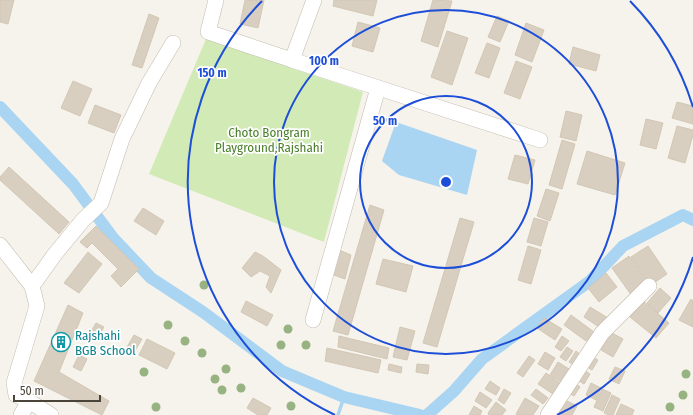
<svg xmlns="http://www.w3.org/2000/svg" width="693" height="415" viewBox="0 0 693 415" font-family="'Fira Sans Condensed',sans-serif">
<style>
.green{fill:#d2eab5}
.water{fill:#a9d4f2}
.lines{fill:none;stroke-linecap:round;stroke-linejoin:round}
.stream{stroke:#a9d4f2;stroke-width:3.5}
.canal{stroke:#a9d4f2;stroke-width:12}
.building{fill:#d8cfc1;stroke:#d3c7b4}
.minor-casing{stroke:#c2bbae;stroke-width:16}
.minor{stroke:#fff;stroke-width:15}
.tree{fill:#97b381}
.ring{fill:none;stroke:#1d4ed8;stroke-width:2}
.labels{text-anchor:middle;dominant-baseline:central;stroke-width:3.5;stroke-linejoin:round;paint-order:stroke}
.park-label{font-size:13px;fill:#4a7f2a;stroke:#fff}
.culture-label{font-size:13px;fill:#0d838f;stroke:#fff;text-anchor:start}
.centre{fill:#1d4ed8;stroke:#fff;stroke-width:2}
.ring-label{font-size:12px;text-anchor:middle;font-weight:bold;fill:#1d4ed8;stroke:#fff;stroke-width:3.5;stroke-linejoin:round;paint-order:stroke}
</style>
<rect width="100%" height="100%" fill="#f6f3ec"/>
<polygon class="green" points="206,39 363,92 324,242 149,174"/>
<polygon class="water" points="396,122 477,150 467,195 399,175 382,161"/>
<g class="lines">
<polyline class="stream" points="338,415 344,397"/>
<g class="canal">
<polyline points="0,107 73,184 114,239 151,278 203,312 282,371 344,397 420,415"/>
<polyline points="427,415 454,391 482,359 590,281 623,246 683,215 693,220"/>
</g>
</g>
<g class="building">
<polygon points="0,0 14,0 8,24 0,22"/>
<polygon points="245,0 264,0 258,28 240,24"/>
<polygon points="334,0 377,0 373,16 333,6"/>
<polygon points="433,0 452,1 438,47 421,41"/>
<polygon points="149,14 159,18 142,68 132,65"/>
<polygon points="497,16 509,21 500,42 488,37"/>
<polygon points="358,22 380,28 373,52 352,46"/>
<polygon points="526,23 544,30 532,62 515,55"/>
<polygon points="447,31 468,38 452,85 431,77"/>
<polygon points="487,43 500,48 489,78 475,73"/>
<polygon points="573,47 600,55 596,71 569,64"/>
<polygon points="516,61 532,67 520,99 504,93"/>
<polygon points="73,81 92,89 80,116 61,108"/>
<polygon points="677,102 693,106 693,124 672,118"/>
<polygon points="95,105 121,115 114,133 88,123"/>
<polygon points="566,111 582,115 576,141 560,137"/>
<polygon points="646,119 663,123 656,149 640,145"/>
<polygon points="677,126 693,130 693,135 685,163 668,158"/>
<polygon points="562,140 575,144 562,189 549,185"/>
<polygon points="587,151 625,163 615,195 577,184"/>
<polygon points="515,155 535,160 528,184 508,179"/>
<polygon points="9,167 69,222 59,234 0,180 0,177"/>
<polygon points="546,189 559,193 550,221 537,216"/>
<polygon points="370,205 384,210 348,335 333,331"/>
<polygon points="143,208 164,221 156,235 134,221"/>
<polygon points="460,218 474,222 437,347 423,343"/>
<polygon points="534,218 548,222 541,246 527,242"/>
<polygon points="96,226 139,269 121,287 111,276 118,269 92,243 87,248 80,242"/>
<polygon points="528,246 541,250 531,284 518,280"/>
<polygon points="648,246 667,274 651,285 631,257"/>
<polygon points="339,250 351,255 345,279 331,274"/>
<polygon points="88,252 102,264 79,293 64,283"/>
<polygon points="255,252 263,256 281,270 271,293 266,287 270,276 260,271 251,277 242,268"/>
<polygon points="629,256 649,284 632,296 612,268"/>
<polygon points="383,259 413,266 406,292 376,284"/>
<polygon points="606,273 617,287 599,302 588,288"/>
<polygon points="660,288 671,298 658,313 647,303"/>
<polygon points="691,299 693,301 693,327 679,320"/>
<polygon points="246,301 273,315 267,326 241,312"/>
<polygon points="643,301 669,323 656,338 630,317"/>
<polygon points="68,305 83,313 59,372 109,401 102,415 34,381"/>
<polygon points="590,307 608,318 602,329 584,317"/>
<polygon points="571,315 594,332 586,341 564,325"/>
<polygon points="544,318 562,329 555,340 537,328"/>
<polygon points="96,323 104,327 97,339 89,335"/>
<polygon points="400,327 415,331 407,360 393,357"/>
<polygon points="610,332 623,339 613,357 601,350"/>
<polygon points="134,335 142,339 135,351 127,347"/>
<polygon points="339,336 389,348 387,359 338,347"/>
<polygon points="562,336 569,341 561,351 555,347"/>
<polygon points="147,339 175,353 167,369 139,355"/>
<polygon points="567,347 573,351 566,361 560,357"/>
<polygon points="327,348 381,360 378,373 325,361"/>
<polygon points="576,351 582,356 575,366 569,362"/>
<polygon points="545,352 555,358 548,370 538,364"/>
<polygon points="79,355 87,359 81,371 73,367"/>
<polygon points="529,356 535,360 523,377 517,373"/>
<polygon points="590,356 598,360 592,370 584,365"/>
<polygon points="558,362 572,371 564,384 550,375"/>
<polygon points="389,364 402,367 401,373 388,370"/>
<polygon points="417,364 429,365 428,374 416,372"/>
<polygon points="615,367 625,371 619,384 609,379"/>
<polygon points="582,369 590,374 584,384 576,379"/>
<polygon points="546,373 561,384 553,394 538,384"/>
<polygon points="490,381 500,388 496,395 485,389"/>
<polygon points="573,382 580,387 574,396 566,391"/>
<polygon points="591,383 601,388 596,400 586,395"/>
<polygon points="504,389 511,393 504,404 498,400"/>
<polygon points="536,389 548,398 543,404 531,395"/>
<polygon points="602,389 611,393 603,411 594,407"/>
<polygon points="480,392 492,400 486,408 475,401"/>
<polygon points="612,395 620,399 613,415 609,415 604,413"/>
<polygon points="253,398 271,408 267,415 258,415 247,408"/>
<polygon points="525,398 539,406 533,415 518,415 516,414"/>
<polygon points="561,398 577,406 572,415 563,415 555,411"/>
<polygon points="496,402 506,410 502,415 489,415 488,413"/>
<polygon points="621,404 634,410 632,415 616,415"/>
<polygon points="474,406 482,411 480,415 469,415"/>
</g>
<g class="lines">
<g class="minor-casing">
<g id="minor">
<polyline points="216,0 208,32 292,60"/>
<polyline points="314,0 292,60 540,140"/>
<polyline points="0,245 32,286 37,306 14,383 16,395 29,401 51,415"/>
<polyline points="32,286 55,254 83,220 101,203 122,139 149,83 173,43"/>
<polyline points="313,320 378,88"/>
<polyline points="21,415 29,401"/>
<polyline points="548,415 602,333 649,286"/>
</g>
</g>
<use href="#minor" class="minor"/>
</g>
<g class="tree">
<circle cx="204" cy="285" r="4.5"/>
<circle cx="168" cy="325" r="4.5"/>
<circle cx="288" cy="329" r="4.5"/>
<circle cx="185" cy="341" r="4.5"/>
<circle cx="281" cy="345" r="4.5"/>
<circle cx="306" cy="345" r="4.5"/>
<circle cx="202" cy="353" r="4.5"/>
<circle cx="226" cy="369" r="4.5"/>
<circle cx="144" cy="372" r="4.5"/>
<circle cx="686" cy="374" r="4.5"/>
<circle cx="215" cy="379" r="4.5"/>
<circle cx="241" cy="388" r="4.5"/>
<circle cx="222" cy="390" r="4.5"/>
<circle cx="683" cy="395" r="4.5"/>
<circle cx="291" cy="406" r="4.5"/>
<circle cx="156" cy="407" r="4.5"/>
<circle cx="670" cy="407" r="4.5"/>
</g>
<g class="ring">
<circle cx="446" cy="182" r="86"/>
<circle cx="446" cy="182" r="172"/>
<path d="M693 257A258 258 0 0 1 557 415M335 415A258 258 0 0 1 262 1M630 1A258 258 0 0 1 693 107"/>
</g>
<defs>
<g id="building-ring" transform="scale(1)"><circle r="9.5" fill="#fff" stroke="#0f9aa8" stroke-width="1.5"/><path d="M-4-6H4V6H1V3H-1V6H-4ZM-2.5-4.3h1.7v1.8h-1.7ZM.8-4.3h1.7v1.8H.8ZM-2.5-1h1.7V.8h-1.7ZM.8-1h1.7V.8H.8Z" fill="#0f9aa8"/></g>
</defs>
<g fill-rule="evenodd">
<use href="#building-ring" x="61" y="342"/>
</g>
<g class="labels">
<g class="park-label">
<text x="269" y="132">Choto Bongram<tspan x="269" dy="15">Playground,Rajshahi</tspan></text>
</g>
<g class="culture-label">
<text x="75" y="335">Rajshahi<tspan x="75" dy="15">BGB School</tspan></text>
</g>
</g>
<circle cx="446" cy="182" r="6" class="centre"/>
<g class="ring-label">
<text x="324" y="65">100 m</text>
<text x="212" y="77">150 m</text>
<text x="385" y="125">50 m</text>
</g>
<path d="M14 395v6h86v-6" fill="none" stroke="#4b4439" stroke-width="2"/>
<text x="20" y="395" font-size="12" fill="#4b4439" stroke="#ffffff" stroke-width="3" paint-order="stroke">50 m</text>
</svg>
